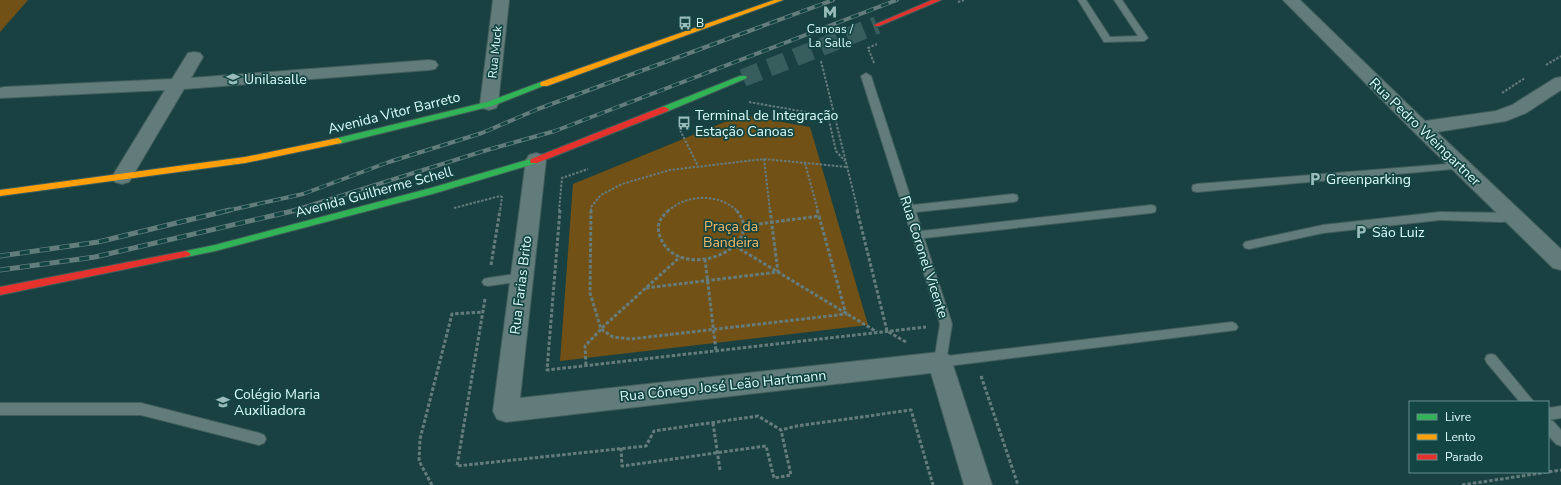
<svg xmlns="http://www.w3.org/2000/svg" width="1561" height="485" viewBox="0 0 1561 485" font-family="'Nunito Sans',sans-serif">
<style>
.green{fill:#725116}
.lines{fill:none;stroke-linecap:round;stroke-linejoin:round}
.secondary-tunnel{stroke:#375d5d;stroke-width:18;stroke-dasharray:18 10;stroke-linecap:butt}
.lane-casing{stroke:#415e5c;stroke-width:2}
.street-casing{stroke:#415e5c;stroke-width:2}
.fast-casing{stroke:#415e5c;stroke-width:2}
.slow-casing{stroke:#415e5c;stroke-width:2}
.jam-casing{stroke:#415e5c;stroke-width:2}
.path-far1{stroke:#657c7c;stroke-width:2;stroke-dasharray:2.5 1.5;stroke-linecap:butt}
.path{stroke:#657c7c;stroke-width:3;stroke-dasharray:3.5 2;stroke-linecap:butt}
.lane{fill:#617c7b;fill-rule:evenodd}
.street{fill:#617c7b;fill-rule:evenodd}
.fast{fill:#30b455;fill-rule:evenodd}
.slow{fill:#ff9f0a;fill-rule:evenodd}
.jam{fill:#e5322d;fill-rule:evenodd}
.rail-far1-casing{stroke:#637d7c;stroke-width:4}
.rail-casing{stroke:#637d7c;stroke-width:5}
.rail-far1{stroke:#134543;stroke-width:2.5;stroke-dasharray:8;stroke-linecap:butt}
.rail{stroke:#134543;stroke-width:3.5;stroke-dasharray:10;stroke-linecap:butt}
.labels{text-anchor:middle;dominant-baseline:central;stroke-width:3.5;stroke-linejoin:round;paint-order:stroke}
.far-poi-label{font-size:12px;fill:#ddfcfa;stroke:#134543;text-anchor:start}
.far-street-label{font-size:12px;fill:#ddfcfa;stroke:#134543}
.poi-label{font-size:14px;fill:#ddfcfa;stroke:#134543;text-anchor:start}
.street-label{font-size:14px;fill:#ddfcfa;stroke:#134543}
.park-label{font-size:14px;fill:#f9b865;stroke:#134543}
</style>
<rect width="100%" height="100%" fill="#1a4141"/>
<g class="green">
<polygon points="0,0 28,0 0,32"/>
<polygon points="742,115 810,127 868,325 560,361 573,184"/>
</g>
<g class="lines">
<polyline class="secondary-tunnel" points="743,78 877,25"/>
<g class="lane-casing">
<g id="lane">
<polygon points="1078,0 1086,0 1110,37 1138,36 1114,0 1122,0 1148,38 1144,41 1104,42"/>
<polygon points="866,73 871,76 913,205 1013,194 1017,195 1018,198 1017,201 1013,202 916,212 922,231 1151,205 1155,206 1156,209 1155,212 1151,213 924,238 952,324 947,356 1232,322 1236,324 1238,327 1236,330 940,367 936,366 934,362 940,324 861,76"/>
<polygon points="1460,163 1465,166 1464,168 1197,192 1193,191 1192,188 1193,185 1197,184"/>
<polygon points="1440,212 1513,213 1517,214 1518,217 1517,220 1502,222 1440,220 1323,233 1249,249 1245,248 1243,245 1245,242 1249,241 1323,225"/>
<polygon points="523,273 527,274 529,277 527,280 523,281 488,286 484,285 482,282 484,279 488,278"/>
<polygon points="1491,354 1495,355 1534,402 1520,402 1487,363 1485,359 1487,355"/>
<polygon points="0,403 141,403 259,433 264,435 266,439 264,443 259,445 141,415 0,415"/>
<polygon points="1561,406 1561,418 1549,420 1553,421 1561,430 1561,446 1556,444 1548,435 1548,408"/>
</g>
</g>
<g class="street-casing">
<g id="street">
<polygon points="493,0 509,0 498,104 496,108 489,110 482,108 480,104"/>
<polygon points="1283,0 1300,0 1425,121 1496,111 1512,105 1555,78 1561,77 1561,90 1526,113 1506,121 1437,132 1561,249 1561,270 1553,268 1414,132"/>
<polygon points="194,52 200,53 203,57 191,78 429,60 435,61 438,65 435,69 429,70 184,89 129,182 122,184 115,182 112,177 165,90 0,98 0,88 4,87 172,79 188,53"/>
<polygon points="536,153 543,155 546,160 520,398 940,352 949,355 952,362 992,485 964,485 931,373 506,422 497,419 493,411 526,160 529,155"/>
</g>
</g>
<g class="fast-casing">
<g id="fast">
<polygon points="740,76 746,76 747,78 668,111 665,111 661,109 662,107"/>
<polygon points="541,82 547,82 548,84 492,106 338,144 334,141 338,138 487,102"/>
<polygon points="534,158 538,161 537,163 432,194 215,251 186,257 181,254 186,251 215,245 431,188"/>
</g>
</g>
<g class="slow-casing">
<g id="slow">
<polygon points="774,0 783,0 547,86 541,86 540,84 541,82"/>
<polygon points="338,138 342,141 341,143 245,163 0,196 0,190 245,157"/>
</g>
</g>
<g class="jam-casing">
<g id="jam">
<polygon points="932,0 941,0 879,26 875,26 874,25"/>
<polygon points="662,107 665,107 669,109 668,111 537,163 531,163 530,161 531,159"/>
<polygon points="186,251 191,254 189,256 0,295 0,287"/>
</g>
</g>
<g class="path-far1">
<polyline points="958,2 964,0"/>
<polyline points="821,61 858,211"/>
<polyline points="874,63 868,48 877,44"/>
<polyline points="1546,65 1561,56"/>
<polyline points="1502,93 1525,78"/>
<polyline points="749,102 828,116 836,151 845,161"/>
<polyline points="680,130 698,166"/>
<polyline points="764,159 770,211"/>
<polyline points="805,163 818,211"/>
<polyline points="454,208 500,196 502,197 500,211"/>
<polyline points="559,211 562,178 588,169"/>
<polyline points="591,211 591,207 601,195 622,184 670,170 764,159 847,167"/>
<path d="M668,211C686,194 719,193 737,211"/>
</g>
<g class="path">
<polyline points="560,210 547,370 926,327"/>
<polyline points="591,210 590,293 601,329 613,337 631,339 846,314 819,216 744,226"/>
<path d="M669,210C660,218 655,225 661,239C681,284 770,247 736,210"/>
<polyline points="817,210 819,216"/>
<polyline points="857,210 887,331 906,342"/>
<polyline points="735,246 877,332"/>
<polyline points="705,259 716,351"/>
<polyline points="491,265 500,210"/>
<polyline points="646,288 778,272 770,210"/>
<polyline points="485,299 457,466 646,446 654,431 758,416 781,430 797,426 911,410 933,485"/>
<polyline points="586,365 585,346 605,325 680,257"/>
<polyline points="981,376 1018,485"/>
<polyline points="713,423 720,470"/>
<polyline points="621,448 622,466 766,446 774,478 791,475 781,430"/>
<polyline points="432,485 419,461 420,439 452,314 483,312"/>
<polyline points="1462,485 1561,470"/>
</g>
<use href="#lane" class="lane"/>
<use href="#street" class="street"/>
<use href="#fast" class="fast"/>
<use href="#slow" class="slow"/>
<use href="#jam" class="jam"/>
<g class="rail-far1-casing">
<g id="rail-far1">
<polyline points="226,211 303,194 389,162 482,133 538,109 833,0"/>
<polyline points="292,211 487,150 555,131 897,0"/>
</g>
</g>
<g class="rail-casing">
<g id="rail">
<polyline points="0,256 98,242 230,210"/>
<polyline points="0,270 95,257 297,210"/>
</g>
</g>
<use href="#rail-far1" class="rail-far1"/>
<use href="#rail" class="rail"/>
</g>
<defs>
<g id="metro-bare" transform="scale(1.08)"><path d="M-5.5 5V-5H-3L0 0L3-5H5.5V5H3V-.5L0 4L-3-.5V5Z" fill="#99bbb9" stroke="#134543" stroke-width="2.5" paint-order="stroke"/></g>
<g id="bus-bare" transform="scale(1.08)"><path d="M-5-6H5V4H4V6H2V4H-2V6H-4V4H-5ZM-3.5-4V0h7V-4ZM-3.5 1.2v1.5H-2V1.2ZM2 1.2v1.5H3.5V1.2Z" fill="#99bbb9" stroke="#134543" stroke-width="2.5" paint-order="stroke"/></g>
<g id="university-bare" transform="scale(1.08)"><path d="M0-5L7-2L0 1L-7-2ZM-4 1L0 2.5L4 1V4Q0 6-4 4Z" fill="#99bbb9" stroke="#134543" stroke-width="2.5" paint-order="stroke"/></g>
<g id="parking-bare" transform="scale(1.08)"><path d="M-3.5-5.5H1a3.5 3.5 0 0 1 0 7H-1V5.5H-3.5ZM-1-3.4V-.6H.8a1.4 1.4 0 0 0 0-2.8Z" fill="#99bbb9" stroke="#134543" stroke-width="2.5" paint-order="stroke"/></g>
<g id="school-bare" transform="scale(1.08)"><path d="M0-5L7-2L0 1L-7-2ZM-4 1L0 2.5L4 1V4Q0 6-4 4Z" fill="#99bbb9" stroke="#134543" stroke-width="2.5" paint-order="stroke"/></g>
</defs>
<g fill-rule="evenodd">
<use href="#metro-bare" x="830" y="12"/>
<use href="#bus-bare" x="685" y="23"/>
<use href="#university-bare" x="233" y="79"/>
<use href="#bus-bare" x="684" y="123"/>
<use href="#parking-bare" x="1315" y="179"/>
<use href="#parking-bare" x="1361" y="232"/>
<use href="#school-bare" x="223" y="402"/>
</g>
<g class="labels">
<g class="far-poi-label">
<text x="696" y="23">B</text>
<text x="830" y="29" text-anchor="middle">Canoas /<tspan x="830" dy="14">La Salle</tspan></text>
</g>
<g class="far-street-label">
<text transform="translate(495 52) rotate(-84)">Rua Muck</text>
</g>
<g class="poi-label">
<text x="244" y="79">Unilasalle</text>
<text x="695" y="115">Terminal de Integração<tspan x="695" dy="16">Estação Canoas</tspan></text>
<text x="1326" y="179">Greenparking</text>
<text x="1372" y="232">São Luiz</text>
<text x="234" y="394">Colégio Maria<tspan x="234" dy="16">Auxiliadora</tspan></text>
</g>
<g class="street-label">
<text transform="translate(394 113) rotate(-14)">Avenida Vitor Barreto</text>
<text transform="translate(1425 132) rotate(44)">Rua Pedro Weingartner</text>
<text transform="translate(374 192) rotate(-15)">Avenida Guilherme Schell</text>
<text transform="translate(924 257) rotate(72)">Rua Coronel Vicente</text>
<text transform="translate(521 285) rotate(-83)">Rua Farias Brito</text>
<text transform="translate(723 386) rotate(-6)">Rua Cônego José Leão Hartmann</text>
</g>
<g class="park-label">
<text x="731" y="226">Praça da<tspan x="731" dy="16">Bandeira</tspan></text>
</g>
</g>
<rect x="1409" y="401" width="140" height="72" fill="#134543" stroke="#648e8c"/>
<rect x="1417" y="414" width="20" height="6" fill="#30b455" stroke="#648e8c"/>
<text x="1445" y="421" font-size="12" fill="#ddfcfa">Livre</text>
<rect x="1417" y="434" width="20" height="6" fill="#ff9f0a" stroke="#648e8c"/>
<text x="1445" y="441" font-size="12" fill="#ddfcfa">Lento</text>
<rect x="1417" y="454" width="20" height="6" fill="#e5322d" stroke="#648e8c"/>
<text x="1445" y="461" font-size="12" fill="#ddfcfa">Parado</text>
</svg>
